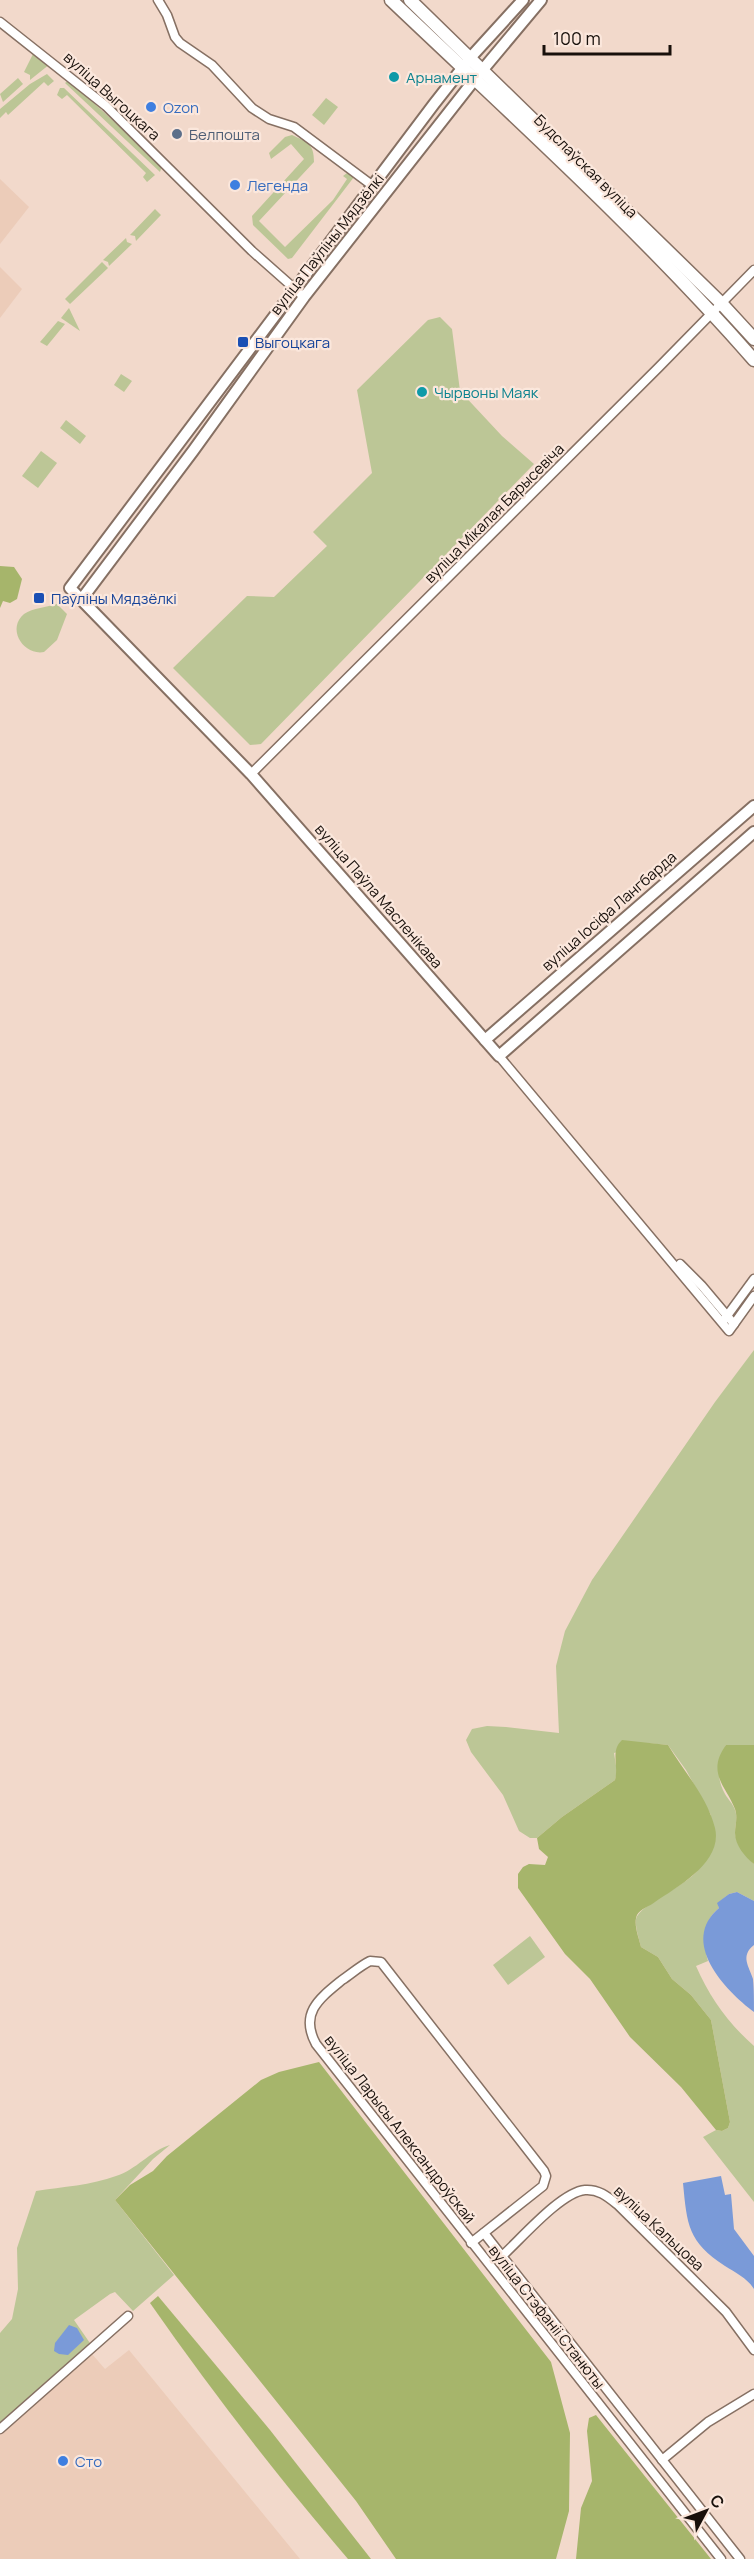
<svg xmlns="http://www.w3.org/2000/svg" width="754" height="2559" viewBox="0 0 754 2559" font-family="Manrope,sans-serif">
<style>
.built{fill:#ecccb9}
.green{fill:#bcc696}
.forest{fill:#a6b56b}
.water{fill:#7a9ad8}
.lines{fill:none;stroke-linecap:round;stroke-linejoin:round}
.minor-casing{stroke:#867063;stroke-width:11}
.tertiary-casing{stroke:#867063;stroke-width:14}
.secondary-casing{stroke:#867063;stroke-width:15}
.minor{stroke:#fff;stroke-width:8}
.tertiary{stroke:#fff;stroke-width:10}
.secondary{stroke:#fff;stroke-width:12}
.culture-dot{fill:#0f9aa8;stroke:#fbe7dc;stroke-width:2}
.shop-dot{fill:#3f7fe0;stroke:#fbe7dc;stroke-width:2}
.service-dot{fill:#5c6f8a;stroke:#fbe7dc;stroke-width:2}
.transit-dot{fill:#1a4fb4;stroke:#fbe7dc;stroke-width:2}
.labels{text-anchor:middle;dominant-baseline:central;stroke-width:4.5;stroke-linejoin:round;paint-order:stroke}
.culture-label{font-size:15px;fill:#0d838f;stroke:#fbe7dc;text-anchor:start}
.street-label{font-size:15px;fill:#18100b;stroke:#fbe7dc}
.shop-label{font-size:15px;fill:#366cbe;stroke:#fbe7dc;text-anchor:start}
.service-label{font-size:15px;fill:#4e5e75;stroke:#fbe7dc;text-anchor:start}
.transit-label{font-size:15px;fill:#164399;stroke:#fbe7dc;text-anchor:start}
</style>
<rect width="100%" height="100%" fill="#f2d9cb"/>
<g class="built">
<polygon points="0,179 29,207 0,244"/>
<polygon points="0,267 22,289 0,318"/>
<polygon points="129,2350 300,2559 0,2559 0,2435 92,2354 105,2369"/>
</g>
<g class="green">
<polygon points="34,52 50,64 30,80 30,75 24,72"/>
<polygon points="47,74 54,81 48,86 44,82 8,115 6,112 0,118 0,109 30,84"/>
<polygon points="18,78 23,84 3,102 0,94"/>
<polygon points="69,80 162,166 160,172 65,83"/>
<polygon points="60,88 64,88 155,175 147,182 143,177 146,173 67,95 62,99 57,95"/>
<polygon points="326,98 338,107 324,125 312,115"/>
<path d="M292,135C307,142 314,143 314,162L259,221L285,247L333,200L347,179L343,176L347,173L354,177L292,258L288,259L253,225L252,216L304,159L291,144L271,159L269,153L285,137Z"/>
<polygon points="155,209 161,215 136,241 135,236 130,235"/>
<polygon points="126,238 127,242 132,244 109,266 108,262 103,260"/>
<polygon points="102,262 108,268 70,304 65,299"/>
<polygon points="69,308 80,331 61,318"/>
<polygon points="440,317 452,329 460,391 502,436 534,464 261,744 250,745 173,668 247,596 274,597 327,546 313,532 372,473 357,390 428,320"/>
<polygon points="58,321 65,324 47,346 40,342"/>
<polygon points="121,374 132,381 124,392 114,385"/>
<polygon points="66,420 86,436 80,444 60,428"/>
<polygon points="41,451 57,463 38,488 22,476"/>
<path d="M57,604L67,614L57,640L44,652C24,656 6,629 24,614C33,608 47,607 57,604Z"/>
<path d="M754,1350V1745H726C719,1763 715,1776 725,1794C728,1799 733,1804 735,1810C738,1818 735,1825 735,1833C736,1843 746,1857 754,1864V1901L737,1892L729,1894L718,1903L719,1908C702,1921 703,1943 708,1961L696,1966C710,1998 728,2023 754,2046V2202L703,2137L716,2130L722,2131L728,2128L730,2122L711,2020L691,1995L672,1979L658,1957L641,1947C639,1938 635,1928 636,1919C639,1904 692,1884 701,1866C707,1855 709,1829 711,1815L686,1770L668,1745L646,1743L614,1753L617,1772L615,1780L562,1817L537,1838H530L519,1831L503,1795L471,1752L466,1740L472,1729L487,1726L506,1727L559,1733L556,1666L565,1631L592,1580L715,1402Z"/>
<polygon points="530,1936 545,1957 508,1985 493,1965"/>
<path d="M170,2145L153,2159L115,2200L174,2275L133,2311L115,2292L110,2294L74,2320L92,2346L0,2429V2333L12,2319L18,2289L17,2248L36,2191C62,2187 92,2185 116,2176C136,2170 150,2151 170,2145Z"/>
</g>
<g class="forest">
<polygon points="0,566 14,567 22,579 17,599 10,603 3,601 0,608"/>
<path d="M622,1740L668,1745C684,1772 707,1796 715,1828C723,1862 679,1886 655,1902C650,1906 640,1909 637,1915C633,1924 639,1938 641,1947L658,1957L672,1979L691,1995L711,2020L730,2122L728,2128L722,2131L716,2130L681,2087L630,2037L590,1979L565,1954L518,1888V1874L523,1867L529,1864L545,1865L548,1857L539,1849L537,1838L562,1817L615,1780C619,1765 610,1751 622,1740Z"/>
<path d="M726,1745H754V1864C745,1857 735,1845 735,1833C735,1825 738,1818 735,1809C726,1786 706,1773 726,1745Z"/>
<polygon points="319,2062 551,2362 570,2433 569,2511 556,2559 396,2559 356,2501 115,2200 130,2185 153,2171 167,2156 261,2080 279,2072"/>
<path d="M158,2296L270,2430L371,2559H348C278,2477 212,2392 150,2303Z"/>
<polygon points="596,2415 711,2559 576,2559 581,2508 592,2481 587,2431 589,2418"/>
</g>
<g class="water">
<path d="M737,1892L754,1901V1945C740,1956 749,1966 753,1979C754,1988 754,2003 754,2012C725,1990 679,1942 719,1908L717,1903L729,1894Z"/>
<path d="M721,2176L725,2195L731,2194L734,2229L754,2256V2289C747,2278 736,2273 725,2266C688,2242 687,2225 683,2183Z"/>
<polygon points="69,2325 77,2328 84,2340 68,2355 59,2354 54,2351 55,2343"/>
</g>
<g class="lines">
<g class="minor-casing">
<g id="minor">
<polyline points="158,0 167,15 175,37 180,43 212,65 252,108 269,119 294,127 373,186"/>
<polyline points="0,22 106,106 252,251 304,297"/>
<polyline points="251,774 659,367 754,270"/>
<polyline points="499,1056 729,1331 754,1296"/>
<polyline points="680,1264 702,1286 734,1324"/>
<polyline points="724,1320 754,1279"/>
<polyline points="484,2233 740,2559"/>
<path d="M471,2243L543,2186L546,2176L544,2171L381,1962L370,1961C360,1966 351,1974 342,1980C320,1998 299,2013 316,2044L721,2559"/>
<path d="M502,2256C521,2239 561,2192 585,2190C599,2189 608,2197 618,2205L726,2312L754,2350"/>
<polyline points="0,2429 128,2316"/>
<polyline points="662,2460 708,2422 754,2394"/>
</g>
</g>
<g class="tertiary-casing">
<g id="tertiary">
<polyline points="523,0 471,57 434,104 70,588 251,774 499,1056 754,832"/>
<polyline points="81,600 193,451 304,297 475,79 541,0"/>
<polyline points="485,1040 754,806"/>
</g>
</g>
<g class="secondary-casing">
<g id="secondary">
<path d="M391,0C514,117 642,232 754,360"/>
<polyline points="410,0 721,303 754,339"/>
</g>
</g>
<use href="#minor" class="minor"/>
<use href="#tertiary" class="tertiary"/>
<use href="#secondary" class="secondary"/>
</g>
<g class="culture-dot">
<circle cx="394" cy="77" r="6"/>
<circle cx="422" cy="392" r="6"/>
</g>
<g class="shop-dot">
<circle cx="151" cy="107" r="6"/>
<circle cx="235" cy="185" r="6"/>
<circle cx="63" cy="2461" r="6"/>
</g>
<circle class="service-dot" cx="177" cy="134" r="6"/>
<g class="transit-dot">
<rect x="237" y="336" width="12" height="12" rx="3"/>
<rect x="33" y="592" width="12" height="12" rx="3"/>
</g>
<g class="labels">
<g class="culture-label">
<text x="406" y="77">Арнамент</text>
<text x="434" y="392">Чырвоны Маяк</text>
</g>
<g class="street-label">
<text transform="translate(112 96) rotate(42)">вуліца Выгоцкага</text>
<text transform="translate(586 166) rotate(45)">Будслаўская вуліца</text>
<text transform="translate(327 244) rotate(-52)">вуліца Паўліны Мядзёлкі</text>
<text transform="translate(494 513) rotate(-45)">вуліца Мікалая Барысевіча</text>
<text transform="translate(379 896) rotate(49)">вуліца Паўла Масленікава</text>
<text transform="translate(609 911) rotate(-41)">вуліца Іосіфа Лангбарда</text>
<text transform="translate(400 2129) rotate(52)">вуліца Ларысы Александроўскай</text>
<text transform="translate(659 2228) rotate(43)">вуліца Кальцова</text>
<text transform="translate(547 2317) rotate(52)">вуліца Стэфаніі Станюты</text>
</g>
<g class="shop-label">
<text x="163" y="107">Ozon</text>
<text x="247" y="185">Легенда</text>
<text x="75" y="2461">Сто</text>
</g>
<g class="service-label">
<text x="189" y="134">Белпошта</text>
</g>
<g class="transit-label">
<text x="255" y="342">Выгоцкага</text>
<text x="51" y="598">Паўліны Мядзёлкі</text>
</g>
</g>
<g transform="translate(706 2511) rotate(49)" stroke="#fbe7dc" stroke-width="4.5" paint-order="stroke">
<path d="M0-4.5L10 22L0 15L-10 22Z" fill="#18100b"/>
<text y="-9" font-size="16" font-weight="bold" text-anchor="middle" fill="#18100b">С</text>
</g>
<path d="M544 45v9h126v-9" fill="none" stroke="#18100b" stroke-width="3"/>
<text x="553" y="45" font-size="18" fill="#18100b" stroke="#fbe7dc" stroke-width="4.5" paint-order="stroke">100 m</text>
</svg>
